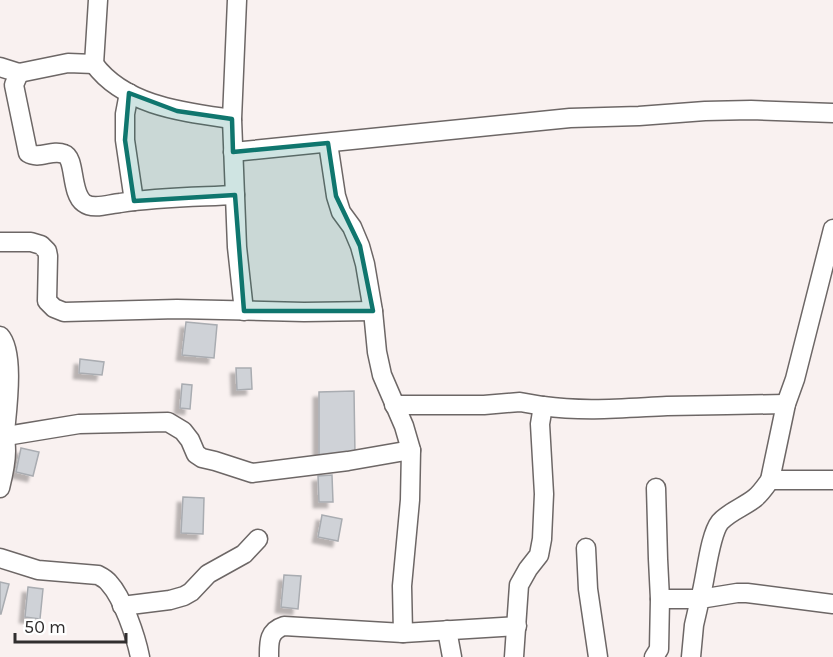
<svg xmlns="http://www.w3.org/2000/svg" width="833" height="657" viewBox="0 0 833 657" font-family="Karla,sans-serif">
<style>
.building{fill:#cfd2d7;stroke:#a9acb1;stroke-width:1.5;filter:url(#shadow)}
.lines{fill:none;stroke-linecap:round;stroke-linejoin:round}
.minor-casing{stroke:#6d6766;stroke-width:21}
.minor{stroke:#fff;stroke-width:18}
.marked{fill:#0f766e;fill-opacity:0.2;stroke:#0f766e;stroke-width:4.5;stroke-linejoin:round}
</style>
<defs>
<filter id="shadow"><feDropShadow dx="-5.5" dy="5.5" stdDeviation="1.5" flood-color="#0004"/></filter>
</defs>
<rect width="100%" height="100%" fill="#f9f1f0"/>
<g class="building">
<polygon points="186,322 217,325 214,358 182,355"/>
<polygon points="80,359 104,362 102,375 79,373"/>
<polygon points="236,368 251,368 252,389 237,390"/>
<polygon points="182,384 192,385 190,409 180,408"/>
<polygon points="354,391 355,455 319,455 319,392"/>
<polygon points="21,448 39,452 33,476 16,472"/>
<polygon points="332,475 333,502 319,502 318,476"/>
<polygon points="183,497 204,498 203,534 181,533"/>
<polygon points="322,515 342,519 338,541 318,537"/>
<polygon points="284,575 301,576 298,609 281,607"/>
<polygon points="0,582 9,584 1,614 0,614"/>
<polygon points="28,587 43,589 40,619 25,617"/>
</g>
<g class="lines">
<g class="minor-casing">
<g id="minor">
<polyline points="237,0 232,119 237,247 244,311"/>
<path d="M94,64C125,106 184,112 232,119"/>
<polyline points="0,67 19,73 68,63 94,64 98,0"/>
<path d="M19,73L14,85L28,153C39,160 52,149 64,154C76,158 70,193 84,203C93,210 109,204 120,203C158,197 197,197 235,195"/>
<polyline points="129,93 125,114 125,140 134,201"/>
<polyline points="328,143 336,196 341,212 352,227 360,246 365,264 373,311 377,352 382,375 404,426 411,450 410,500 402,586 403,633"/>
<polyline points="233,152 570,118 639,116 705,111 751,110 833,113"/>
<polyline points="0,242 31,242 41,245 47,251 48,256 47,301 54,308 64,312 177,309 304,312 373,311"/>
<path d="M0,336C15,352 7,410 5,432C5,439 6,445 6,451C6,464 3,476 0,488"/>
<polyline points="394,405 484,405 520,402 543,406 540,424 544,494 542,539 539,555 528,569 519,585 514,657"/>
<path d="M543,406C584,412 625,408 667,406C707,405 746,405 786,404"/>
<polyline points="0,437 79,424 168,422 183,431 190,440 196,454 202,458 215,461 252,473 348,461 411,450"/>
<polyline points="770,480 833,480"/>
<path d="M656,488L658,559L660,599H700C706,579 709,536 720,522C730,511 744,507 755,498C761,493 765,487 770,480L786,404L795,379L833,229"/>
<polyline points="586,548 588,589 598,657"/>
<path d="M0,558L38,570L98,575C102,577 106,579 109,583C123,598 136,637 140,657"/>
<polyline points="122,606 170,600 184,596 191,592 208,574 244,554 258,539"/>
<polyline points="447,630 452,657"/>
<path d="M269,657C269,643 268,631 284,626L403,633L517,626"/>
<polyline points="654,657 659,649 660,599"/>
<polyline points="691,657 694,625 700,599 737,593 747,593 833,604"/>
</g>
</g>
<use href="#minor" class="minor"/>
</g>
<path class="marked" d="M129,93L177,111L232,119L233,152L328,143L336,196L360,246L373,311H244L235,195L134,201L125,140Z"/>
<path d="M15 633v9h111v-9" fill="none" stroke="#312e2e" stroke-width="3"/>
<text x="24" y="633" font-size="18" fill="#312e2e" stroke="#ffffff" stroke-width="4.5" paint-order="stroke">50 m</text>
</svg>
